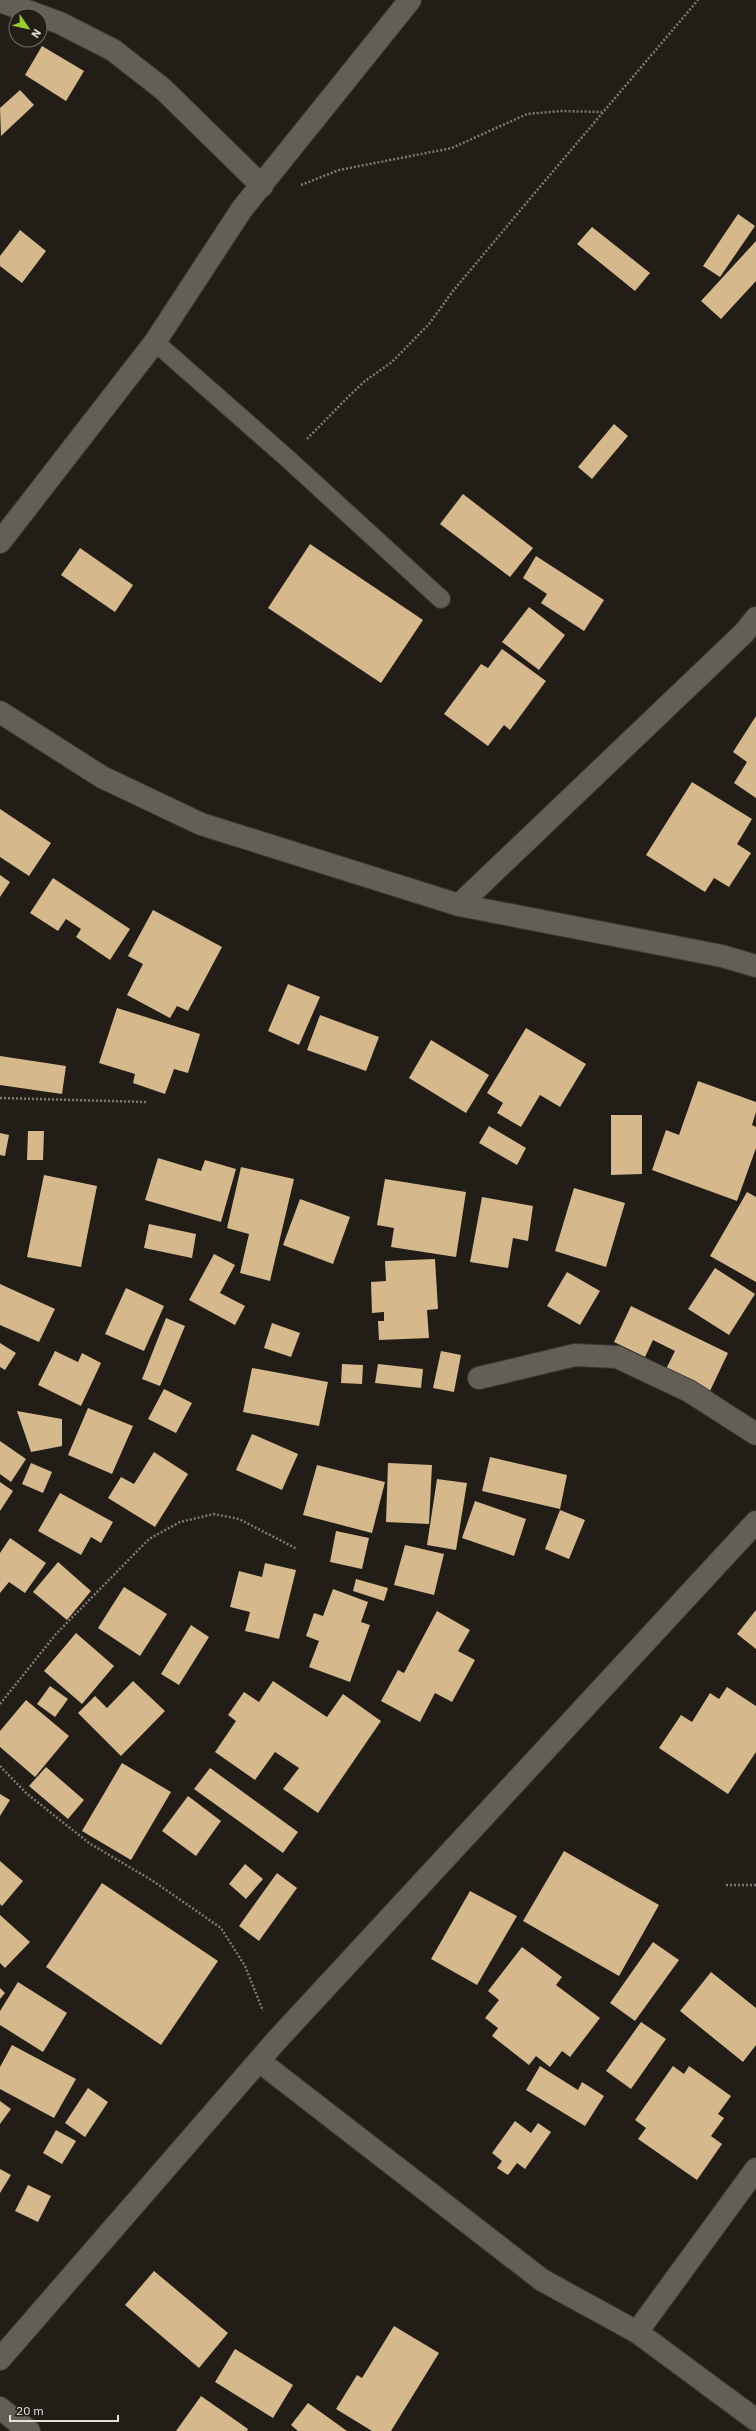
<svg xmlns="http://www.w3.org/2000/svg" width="756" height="2431" viewBox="0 0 756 2431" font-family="'IBM Plex Sans',sans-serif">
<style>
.building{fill:#d5b98c}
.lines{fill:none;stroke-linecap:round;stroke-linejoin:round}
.service-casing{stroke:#3b3833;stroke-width:20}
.minor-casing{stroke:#3b3833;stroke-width:24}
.secondary-casing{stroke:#3b3833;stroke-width:24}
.path{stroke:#7c7873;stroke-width:2.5;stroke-dasharray:2 2;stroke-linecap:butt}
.service{stroke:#635e56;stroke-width:18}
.minor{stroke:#635e56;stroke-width:22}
.secondary{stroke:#635e56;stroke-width:22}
</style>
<rect width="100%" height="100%" fill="#221d17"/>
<g class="building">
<polygon points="42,46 84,71 66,101 25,75"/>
<polygon points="20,90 34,105 1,136 0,108"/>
<polygon points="738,214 755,226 720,277 703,266"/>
<polygon points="592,227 650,273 635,291 577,244"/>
<polygon points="20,230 46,251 22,283 0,266 0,256"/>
<polygon points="756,241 756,281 721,319 701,301"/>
<polygon points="614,424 628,436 592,479 578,467"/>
<polygon points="463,494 533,548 510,577 440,524"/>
<polygon points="310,544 423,620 381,683 268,608"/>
<polygon points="80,548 133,585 115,612 61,575"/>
<polygon points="536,556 604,600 584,631 541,603 547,594 523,578"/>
<polygon points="529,607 565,635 539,670 502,642"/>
<polygon points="502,649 546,681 510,730 504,725 488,746 444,714 481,664 488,668"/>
<polygon points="756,716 756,798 734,783 747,762 733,752"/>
<polygon points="692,782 752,819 737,844 751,853 729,887 714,878 705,892 646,855"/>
<polygon points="0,809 51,843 29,876 0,857"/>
<polygon points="0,875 10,882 0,897"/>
<polygon points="53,878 130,929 110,960 76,937 81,929 66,919 58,931 30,913"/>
<polygon points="153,910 222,947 188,1011 177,1006 170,1018 127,995 143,964 128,956"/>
<polygon points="288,984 320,997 299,1045 268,1031"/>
<polygon points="117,1008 200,1034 188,1073 174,1069 165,1094 133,1083 135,1074 99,1063"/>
<polygon points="320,1015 379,1037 366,1071 307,1050"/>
<polygon points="526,1028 586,1064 560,1107 540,1095 521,1127 497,1113 503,1103 487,1093"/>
<polygon points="431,1040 489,1075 466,1113 409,1078"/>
<polygon points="0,1056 66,1066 62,1094 0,1085"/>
<polygon points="698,1081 756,1102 756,1112 752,1125 756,1127 756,1148 737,1201 652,1170 666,1130 679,1135"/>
<polygon points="611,1115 642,1115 642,1174 611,1175"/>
<polygon points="489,1126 526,1148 517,1165 479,1143"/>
<polygon points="28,1131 44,1131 43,1160 27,1160"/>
<polygon points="0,1133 9,1135 5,1156 0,1155"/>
<polygon points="158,1158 201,1171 205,1160 236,1169 221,1222 145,1200"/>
<polygon points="241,1167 294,1179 270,1281 240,1273 249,1234 227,1228"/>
<polygon points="44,1175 97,1186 81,1267 27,1257"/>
<polygon points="385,1179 466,1192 456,1257 391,1247 394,1228 377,1225"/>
<polygon points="574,1188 625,1203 606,1267 555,1251"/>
<polygon points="747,1192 756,1197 756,1282 710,1256"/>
<polygon points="482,1197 533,1206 528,1241 513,1238 508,1268 470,1262"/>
<polygon points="300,1199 350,1217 333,1264 283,1245"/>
<polygon points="149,1224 196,1234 192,1258 144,1248"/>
<polygon points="214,1254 235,1265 220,1293 245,1306 235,1325 189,1300"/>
<polygon points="435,1259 438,1309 427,1310 429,1338 379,1340 378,1321 384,1321 384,1312 372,1313 371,1282 386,1281 385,1261"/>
<polygon points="715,1268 755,1294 729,1335 688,1309"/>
<polygon points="567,1272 600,1291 580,1325 547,1306"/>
<polygon points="0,1284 55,1309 39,1342 0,1325"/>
<polygon points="126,1288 164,1306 144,1351 105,1334"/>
<polygon points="631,1306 728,1353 709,1393 665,1371 675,1351 653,1340 645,1357 614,1342"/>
<polygon points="166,1318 185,1326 160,1386 142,1379"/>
<polygon points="272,1323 300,1333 291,1357 264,1348"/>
<polygon points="0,1343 16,1353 5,1370 0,1367"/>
<polygon points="55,1351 78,1362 82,1353 101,1363 81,1406 38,1385"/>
<polygon points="441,1351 461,1355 454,1392 433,1388"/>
<polygon points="342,1364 363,1365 362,1384 341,1383"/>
<polygon points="378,1364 423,1369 421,1388 375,1383"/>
<polygon points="252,1368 328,1382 319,1426 243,1412"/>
<polygon points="164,1389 192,1403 176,1433 148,1419"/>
<polygon points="88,1408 133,1426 112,1474 68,1455"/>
<polygon points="17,1411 62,1419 62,1446 31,1452"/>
<polygon points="252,1434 298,1454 282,1490 236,1470"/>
<polygon points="0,1441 26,1459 11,1482 0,1474"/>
<polygon points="154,1452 188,1474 155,1527 108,1498 121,1477 134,1484"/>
<polygon points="490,1457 567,1475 560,1509 482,1491"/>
<polygon points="31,1463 52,1472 43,1493 22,1484"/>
<polygon points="388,1463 432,1465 429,1524 386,1522"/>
<polygon points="317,1465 385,1482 372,1533 303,1515"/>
<polygon points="437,1479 467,1483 456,1550 427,1545"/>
<polygon points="0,1482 13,1491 0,1511"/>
<polygon points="60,1493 113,1522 101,1543 91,1537 81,1555 38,1531"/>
<polygon points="475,1501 526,1519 514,1556 462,1538"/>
<polygon points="560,1510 585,1520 569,1559 545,1549"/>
<polygon points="336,1531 369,1538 362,1569 330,1562"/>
<polygon points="10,1538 46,1563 25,1593 9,1582 0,1593 0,1553"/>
<polygon points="405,1545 444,1554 434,1595 394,1585"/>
<polygon points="58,1562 91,1591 67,1620 33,1592"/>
<polygon points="265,1563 296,1570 279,1639 245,1631 250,1612 230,1607 239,1571 262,1577"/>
<polygon points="356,1579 388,1588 384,1601 353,1591"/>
<polygon points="124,1587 167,1614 140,1656 98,1628"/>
<polygon points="333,1589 368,1602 361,1622 370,1625 350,1682 309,1667 319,1641 306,1636 314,1613 323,1616"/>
<polygon points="756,1610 756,1649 737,1634"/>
<polygon points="437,1611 470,1630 458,1651 475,1660 452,1702 435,1693 420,1722 381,1701 398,1670 404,1673"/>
<polygon points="191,1625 209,1637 179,1685 161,1674"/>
<polygon points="76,1633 114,1666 82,1704 44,1671"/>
<polygon points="133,1681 165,1711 121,1756 78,1713 95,1696 107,1708"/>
<polygon points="273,1681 327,1717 343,1694 381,1721 318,1813 283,1789 299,1768 275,1752 255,1780 215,1752 236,1721 228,1715 244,1692 259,1702"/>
<polygon points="50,1686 68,1699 55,1717 37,1704"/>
<polygon points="727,1687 756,1706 756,1752 728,1794 659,1748 681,1715 692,1722 710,1693 719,1699"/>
<polygon points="26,1700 69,1736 35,1777 0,1747 0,1731"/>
<polygon points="122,1763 171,1792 131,1860 82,1831"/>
<polygon points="46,1767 84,1800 68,1819 29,1786"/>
<polygon points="210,1768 298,1832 283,1853 194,1789"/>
<polygon points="0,1794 10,1800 0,1816"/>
<polygon points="188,1796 221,1821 196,1856 162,1831"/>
<polygon points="564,1851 659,1905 619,1976 523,1921"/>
<polygon points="0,1861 23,1881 2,1906 0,1904"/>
<polygon points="245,1864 263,1879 246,1899 229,1884"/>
<polygon points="277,1873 297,1888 259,1941 239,1926"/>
<polygon points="102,1883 218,1961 161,2045 46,1967"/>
<polygon points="470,1891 517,1916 477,1985 431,1959"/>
<polygon points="0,1915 30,1942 5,1968 0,1963"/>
<polygon points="653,1942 679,1960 635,2021 610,2003"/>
<polygon points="522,1947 562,1977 556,1985 600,2018 570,2057 562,2051 550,2067 536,2056 529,2065 492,2036 498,2028 485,2018 499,2000 488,1991"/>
<polygon points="711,1972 756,2008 756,2045 743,2062 680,2011"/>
<polygon points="18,1982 67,2013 43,2052 0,2025 0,2011"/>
<polygon points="0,1988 5,1993 0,1999"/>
<polygon points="641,2022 666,2039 631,2089 606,2071"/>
<polygon points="12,2045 76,2079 54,2118 0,2089 0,2067"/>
<polygon points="540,2066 578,2090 582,2082 604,2096 585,2126 526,2090"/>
<polygon points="673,2066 684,2074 689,2066 731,2096 718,2114 724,2118 711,2136 722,2144 697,2180 638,2139 646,2128 635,2120"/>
<polygon points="88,2088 108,2102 85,2137 65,2123"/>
<polygon points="0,2101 11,2109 0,2124"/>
<polygon points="515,2121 531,2133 538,2123 551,2132 525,2169 517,2163 508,2175 497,2168 502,2161 492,2153"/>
<polygon points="56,2130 76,2141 62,2164 43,2153"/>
<polygon points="0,2169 11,2175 0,2193"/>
<polygon points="28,2185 51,2196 38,2222 15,2211"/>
<polygon points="154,2271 228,2333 199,2368 125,2305"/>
<polygon points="394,2326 439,2353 391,2431 372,2431 336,2409 357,2375 362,2378"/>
<polygon points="235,2349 293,2385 273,2418 215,2382"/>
<polygon points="201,2396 248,2429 247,2431 176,2431"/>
<polygon points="308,2403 347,2431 298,2431 291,2425"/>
</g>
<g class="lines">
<g class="service-casing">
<polyline id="service" points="155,342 288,459 441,599"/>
</g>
<g class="minor-casing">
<g id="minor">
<polyline points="0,1 60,23 113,50 163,89 262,186"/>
<polyline points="0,712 102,777 201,824 459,905 722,956 756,966"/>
<polyline points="459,905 744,633 756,618"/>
<polyline points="479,1378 575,1355 617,1357 689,1391 756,1434"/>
<polyline points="259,2061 542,2280 637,2332 756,2420"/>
<polyline points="637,2332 756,2169"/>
<polyline points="0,2359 276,2041 756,1522"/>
<polyline points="0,2408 29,2431"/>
</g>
</g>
<g class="secondary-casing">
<polyline id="secondary" points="0,542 155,342 242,209 410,0"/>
</g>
<g class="path">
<polyline points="301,185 339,170 452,148 527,114 561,111 602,112"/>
<polyline points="307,439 350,395 365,381 392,362 429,324 453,291 533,195 698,0"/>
<polyline points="0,1098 146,1102"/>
<polyline points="0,1704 56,1634 149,1539 180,1522 214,1514 239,1519 297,1549"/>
<polyline points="0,1766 26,1793 89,1843 153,1881 221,1928 245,1966 263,2011"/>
<polyline points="726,1885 756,1885"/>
</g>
<use href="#service" class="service"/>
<use href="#minor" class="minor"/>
<use href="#secondary" class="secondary"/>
</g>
<g transform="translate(28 28) rotate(124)"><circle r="19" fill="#221d17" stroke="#706c66"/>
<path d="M0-3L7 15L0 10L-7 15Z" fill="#9bcb33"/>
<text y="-6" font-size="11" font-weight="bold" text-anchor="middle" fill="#e5e2dd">N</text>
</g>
<path d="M10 2415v6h108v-6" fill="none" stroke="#e5e2dd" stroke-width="2"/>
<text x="16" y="2415" font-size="12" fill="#e5e2dd" stroke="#221d17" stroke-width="3" paint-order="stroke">20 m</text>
</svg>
